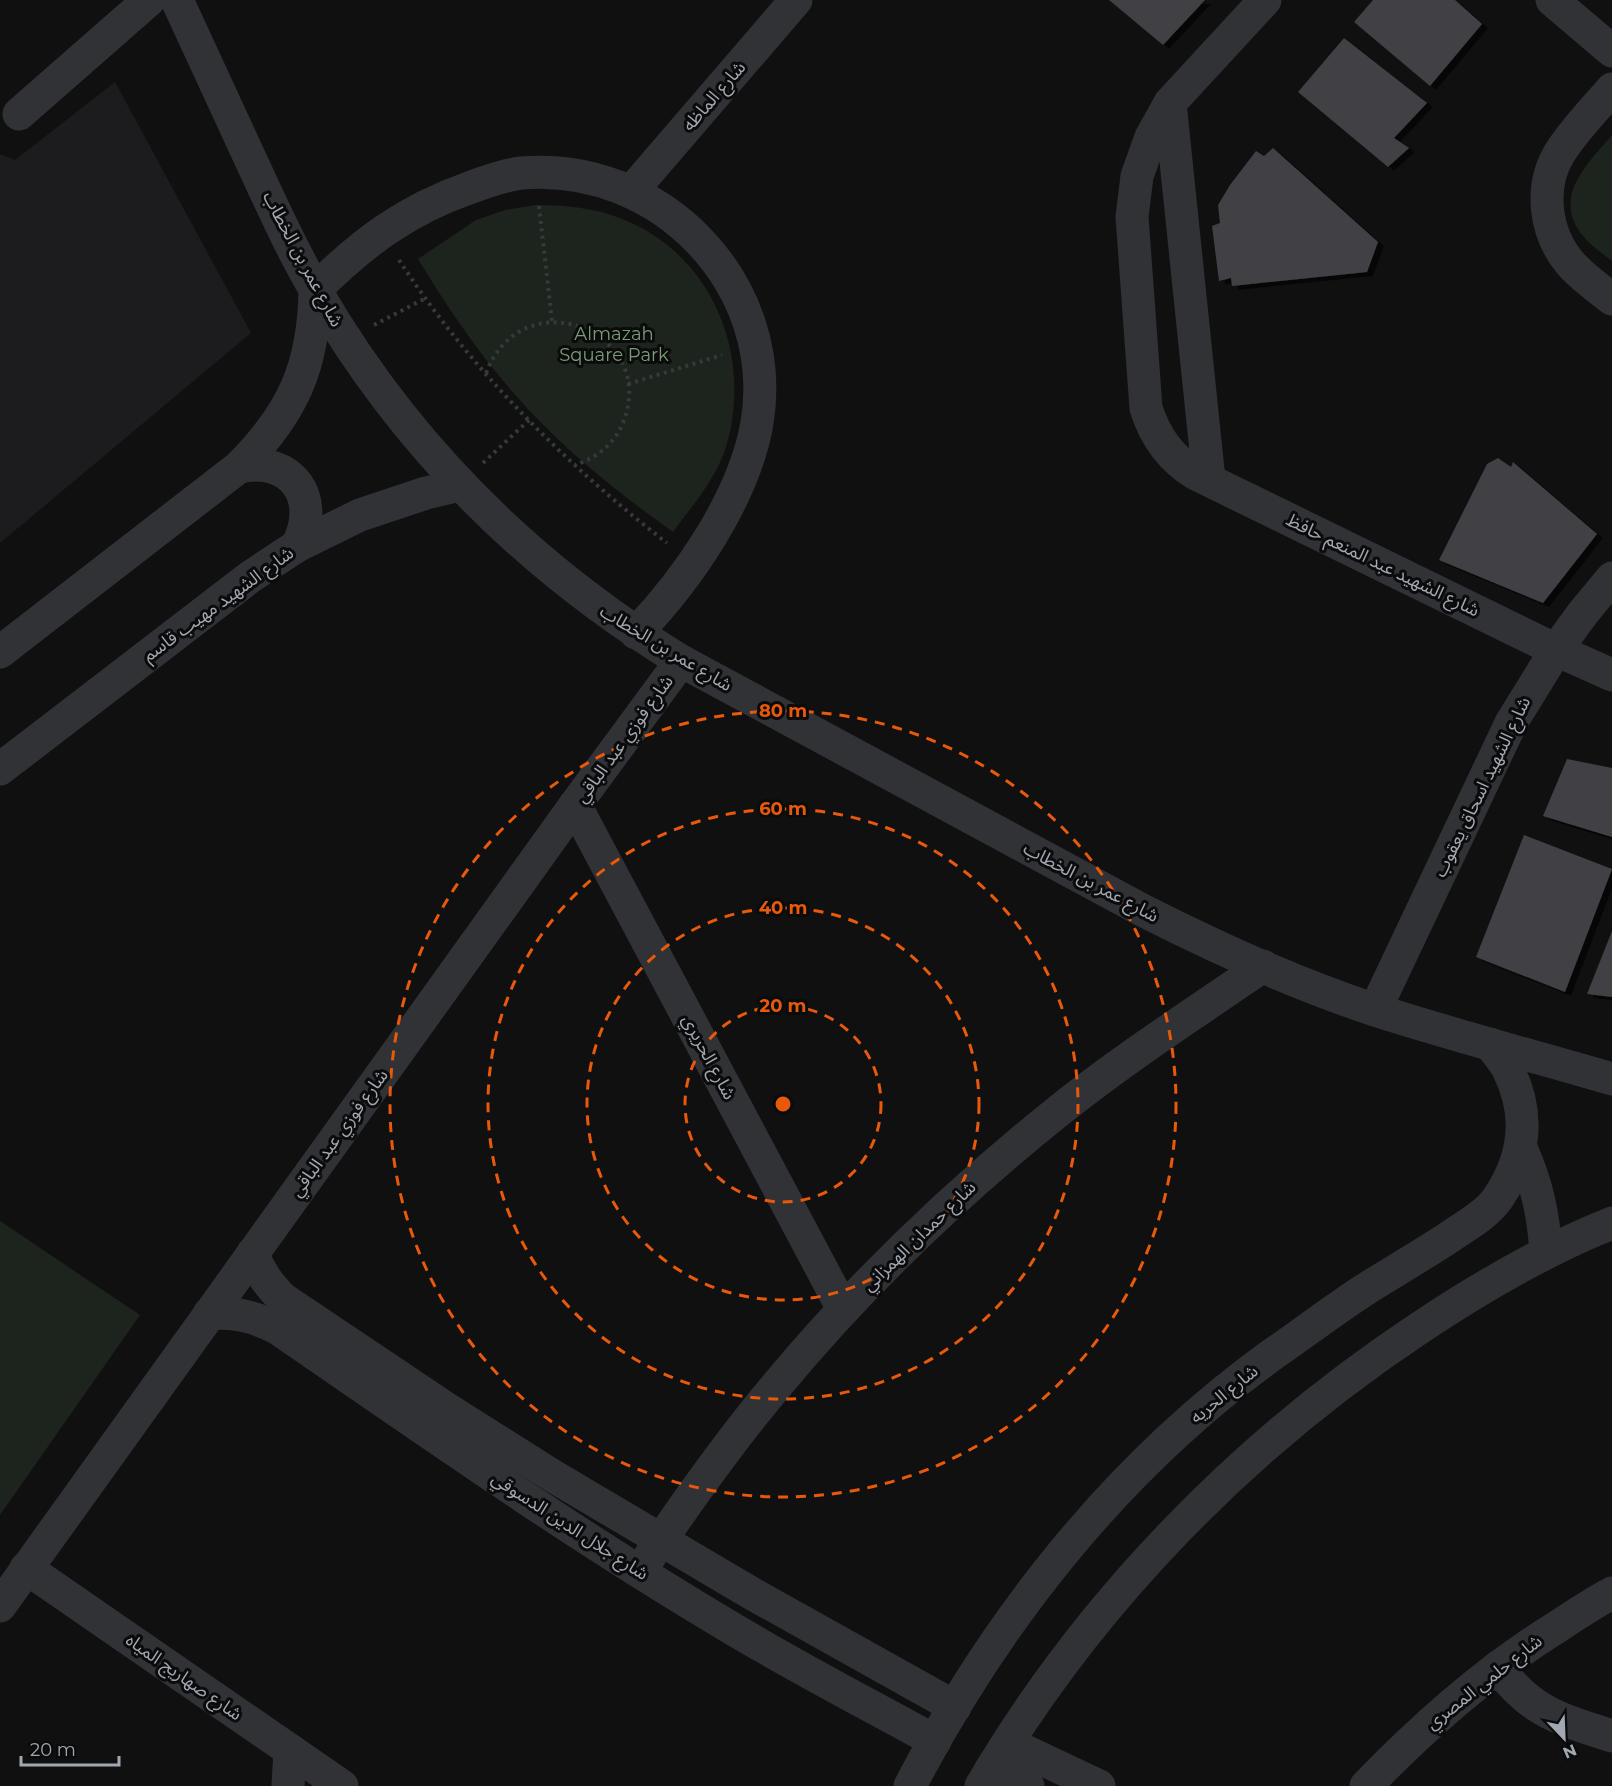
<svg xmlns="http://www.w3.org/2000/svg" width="1612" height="1786" viewBox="0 0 1612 1786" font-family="Montserrat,'Noto Sans Arabic',sans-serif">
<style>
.built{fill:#1c1c1e}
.green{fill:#1c241d}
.building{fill:#3f4044;filter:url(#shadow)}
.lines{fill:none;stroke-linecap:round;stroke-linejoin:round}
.path{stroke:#37393d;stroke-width:4;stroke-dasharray:3 4.5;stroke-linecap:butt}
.minor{stroke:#313236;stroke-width:33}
.ring{fill:none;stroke:#e8590c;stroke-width:3;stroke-dasharray:10 8}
.labels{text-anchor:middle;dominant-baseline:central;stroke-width:6;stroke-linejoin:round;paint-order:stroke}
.street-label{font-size:18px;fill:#a1a8b2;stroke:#0b0b0c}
.park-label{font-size:18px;fill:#7a9d78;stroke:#0b0b0c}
.centre{fill:#e8590c;stroke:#0b0b0c;stroke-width:3}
.ring-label{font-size:18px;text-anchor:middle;font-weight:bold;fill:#e8590c;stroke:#0b0b0c;stroke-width:6;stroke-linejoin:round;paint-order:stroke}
</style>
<defs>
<filter id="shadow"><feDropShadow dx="6" dy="4" stdDeviation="0" flood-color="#0009"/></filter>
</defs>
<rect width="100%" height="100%" fill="#101011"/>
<polygon class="built" points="115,82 251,333 0,543 0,154 15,160"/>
<g class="green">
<path d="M1612,135V261C1600,252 1586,242 1578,229C1555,193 1590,161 1612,135Z"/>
<path d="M536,205C566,205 596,208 625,220C714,257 753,357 726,447C716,479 692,506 673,532C614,490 558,445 511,390C476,350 446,305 418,259L476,220L505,210Z"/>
<polygon points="0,1221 140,1315 0,1515"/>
</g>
<g class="building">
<polygon points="1109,0 1205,0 1163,45"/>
<polygon points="1373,0 1455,0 1482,24 1430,86 1354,22"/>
<polygon points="1344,38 1427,103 1394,138 1409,148 1388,167 1298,92"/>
<polygon points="1273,148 1378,242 1367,272 1232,286 1231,278 1219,281 1212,226 1220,223 1218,205 1230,185 1256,151 1264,156"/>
<polygon points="1498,458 1511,467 1513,462 1597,534 1543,603 1439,560 1487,464"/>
<polygon points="1567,759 1612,768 1612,837 1543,816"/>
<polygon points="1524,835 1612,869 1565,992 1476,957"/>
<polygon points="1612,931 1612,997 1587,994"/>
</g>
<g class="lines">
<g class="path">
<polyline points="539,206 552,321"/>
<path d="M399,260C470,369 565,464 667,543"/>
<polyline points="374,325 426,298"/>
<path d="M486,373C524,275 662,334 622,425C613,445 596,458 575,465"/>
<polyline points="628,384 722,355"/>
<polyline points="483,463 529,420"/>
</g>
<g class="minor">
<path d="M177,0C203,56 229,112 255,169C274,210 293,252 316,291C406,447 528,567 681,661L1144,911C1219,949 1296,984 1375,1010C1453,1035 1533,1056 1612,1079"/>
<path d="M1265,0L1170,103L1151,137L1137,176L1132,217L1146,408C1155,437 1170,458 1196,474L1556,650L1612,675"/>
<polyline points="1552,0 1612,51"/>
<path d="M1612,89C1594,110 1573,131 1559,154C1539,188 1545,233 1570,263C1582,277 1598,288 1612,299"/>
<polyline points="1170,103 1209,480"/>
<polyline points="19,114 149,0"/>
<polyline points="631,192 796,0"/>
<path d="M239,467C292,455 322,499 297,546"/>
<path d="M0,652L239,467C293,413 314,366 315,290C362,243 406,210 469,188C485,182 504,175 521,173C660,161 780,284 757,423C744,498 688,579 636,633"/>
<polyline points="0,769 250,577 297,546 360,515 426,493 460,485"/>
<polyline points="575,805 843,1309"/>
<polyline points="1375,1010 1511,723 1556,650 1583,613 1612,578"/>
<path d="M1521,1148C1537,1184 1543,1212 1546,1252"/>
<path d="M253,1253C259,1272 269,1285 283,1299L447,1409L553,1476L751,1593L955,1707"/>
<path d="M209,1314C234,1311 255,1317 277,1328C425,1430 573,1534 728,1626C796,1667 866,1703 935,1741"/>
<polyline points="26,1568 342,1786"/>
<path d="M640,1571C683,1507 727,1444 777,1385C860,1285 954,1195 1056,1113C1122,1060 1193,1014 1263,966"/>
<polyline points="0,1606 575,805 681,661"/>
<path d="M1498,1667C1530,1712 1562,1720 1612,1736"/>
<polyline points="1008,1743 1099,1786"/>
<polyline points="991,1769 1028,1786"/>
<polyline points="288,1786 290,1750"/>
<path d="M910,1786C997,1618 1119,1465 1273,1354C1305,1332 1336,1308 1369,1287C1396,1270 1424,1254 1451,1236C1467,1225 1487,1214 1498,1198C1526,1157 1530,1113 1508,1069C1503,1060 1496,1052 1490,1044"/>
<path d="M981,1786C1089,1602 1244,1444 1421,1327C1481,1287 1544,1250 1612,1223"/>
<path d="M1366,1786C1424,1726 1486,1671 1557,1627C1575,1615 1593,1603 1612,1593"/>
</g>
</g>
<g class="ring">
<circle cx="783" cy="1104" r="98"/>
<circle cx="783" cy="1104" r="196"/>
<circle cx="783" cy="1104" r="295"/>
<circle cx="783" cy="1104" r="393"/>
</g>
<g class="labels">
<g class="street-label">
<text transform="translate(714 96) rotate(-49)">شارع الماظه</text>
<text transform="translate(303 259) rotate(62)">شارع عمر بن الخطاب</text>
<text transform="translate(1383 565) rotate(26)">شارع الشهيد عبد المنعم حافظ</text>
<text transform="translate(218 604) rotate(-36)">شارع الشهيد مهيب قاسم</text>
<text transform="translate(666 648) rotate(31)">شارع عمر بن الخطاب</text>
<text transform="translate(624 739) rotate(-54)">شارع فوزي عبد الباقي</text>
<text transform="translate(1482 787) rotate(-64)">شارع الشهيد اسحاق يعقوب</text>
<text transform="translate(1091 882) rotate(28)">شارع عمر بن الخطاب</text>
<text transform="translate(709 1057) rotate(62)">شارع الحريري</text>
<text transform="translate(339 1133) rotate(-54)">شارع فوزي عبد الباقي</text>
<text transform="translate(919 1236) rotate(-44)">شارع حمدان الهمزاني</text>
<text transform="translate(1224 1394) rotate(-39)">شارع الحريه</text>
<text transform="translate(570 1526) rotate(33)">شارع جلال الدين الدسوقي</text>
<text transform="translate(184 1677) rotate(35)">شارع صهاريج المياه</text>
<text transform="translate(1484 1682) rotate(-38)">شارع حلمي المصري</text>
</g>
<g class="park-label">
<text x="614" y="334">Almazah<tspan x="614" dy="21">Square Park</tspan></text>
</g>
</g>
<circle cx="783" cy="1104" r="9" class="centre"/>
<g class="ring-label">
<text x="783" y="717">80 m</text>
<text x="783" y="815">60 m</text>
<text x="783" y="914">40 m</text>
<text x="783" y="1012">20 m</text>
</g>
<g transform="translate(1564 1738) rotate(157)" stroke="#0b0b0c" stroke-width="4.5" paint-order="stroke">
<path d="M0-4.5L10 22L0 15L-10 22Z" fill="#a1a8b2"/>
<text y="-9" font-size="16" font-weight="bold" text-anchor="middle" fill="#a1a8b2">N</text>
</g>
<path d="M21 1756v9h98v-9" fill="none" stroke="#a1a8b2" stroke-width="3"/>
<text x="30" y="1756" font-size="18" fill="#a1a8b2" stroke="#0b0b0c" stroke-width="4.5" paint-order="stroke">20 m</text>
</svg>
